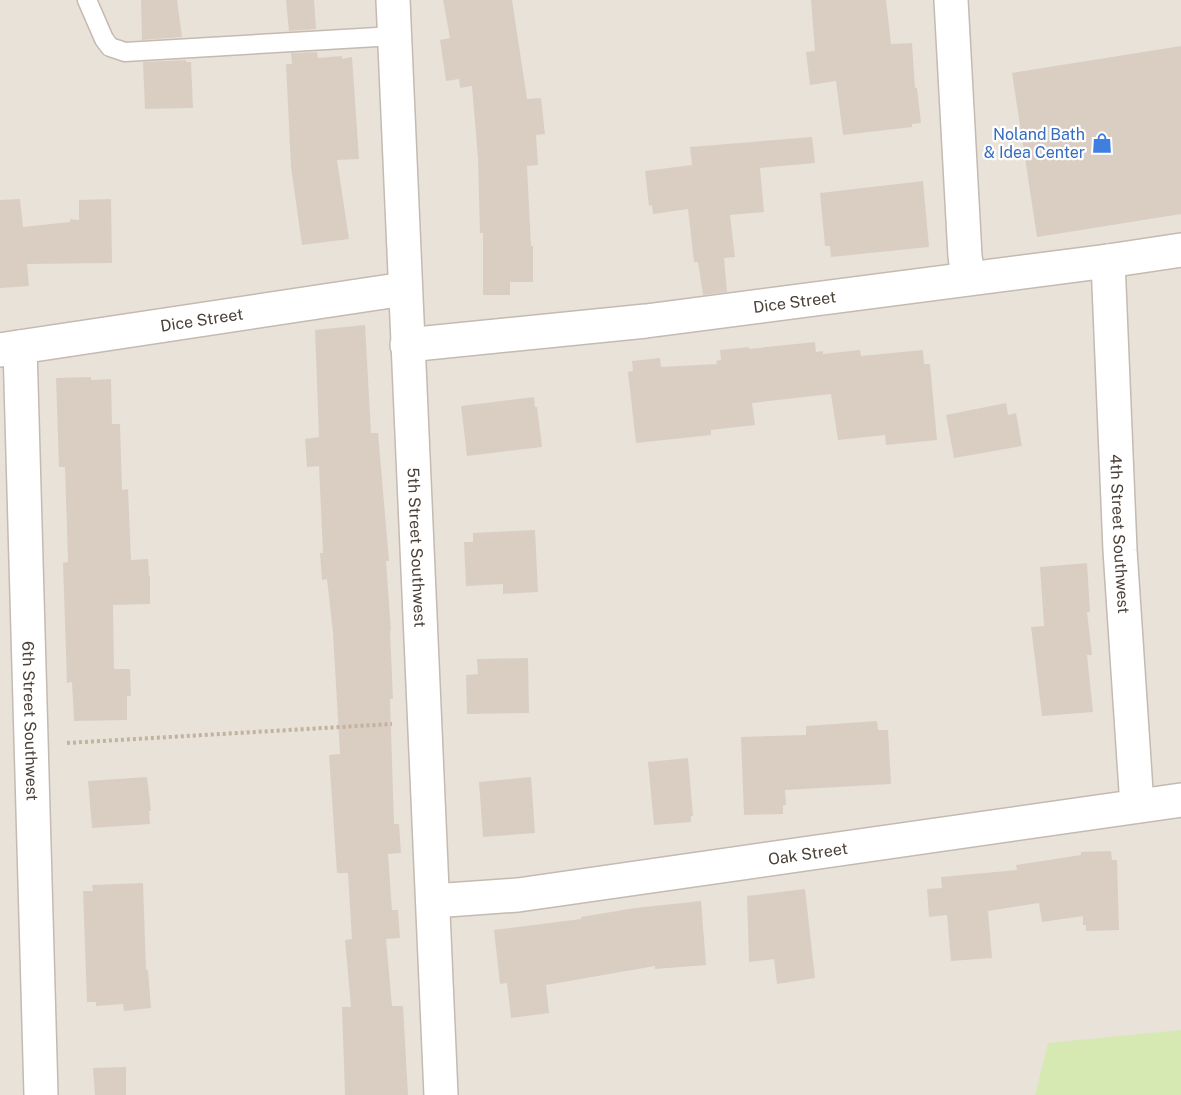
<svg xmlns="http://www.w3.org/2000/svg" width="1181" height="1095" viewBox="0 0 1181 1095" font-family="'Public Sans',sans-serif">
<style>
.residential{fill:#e9e2d8}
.green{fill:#d7e9b3}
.building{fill:#dacec3}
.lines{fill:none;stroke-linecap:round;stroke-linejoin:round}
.service-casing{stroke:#c4bab0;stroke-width:21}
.minor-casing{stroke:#c4bab0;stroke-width:36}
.path{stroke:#c3b29e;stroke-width:4;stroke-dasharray:3 3;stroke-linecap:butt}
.service{stroke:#fff;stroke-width:18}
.minor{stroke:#fff;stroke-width:33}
.labels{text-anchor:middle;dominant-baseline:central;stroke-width:4.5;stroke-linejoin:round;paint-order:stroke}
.shop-label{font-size:16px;fill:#366cbe;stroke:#fff;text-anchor:end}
.street-label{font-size:16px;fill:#4a4138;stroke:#fff}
</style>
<rect width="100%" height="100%" fill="#f5f1ea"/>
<rect class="residential" x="0" y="0" width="1181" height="1095"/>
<polygon class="green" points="1181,1030 1181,1095 1035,1095 1048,1043"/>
<g class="building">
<polygon points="141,0 177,0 182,37 142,40"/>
<polygon points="286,0 314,0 316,29 289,31"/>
<polygon points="443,0 512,0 527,99 541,98 545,134 536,135 538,165 527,166 531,246 533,246 533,282 510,282 510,295 483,295 483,233 480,233 478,159 472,86 460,88 459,79 446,81 440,40 450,38"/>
<polygon points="811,0 886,0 891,44 912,43 915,88 917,88 921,123 912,124 912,127 843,135 836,81 810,85 806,52 815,51"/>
<polygon points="1181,46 1181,214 1037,237 1012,73"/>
<polygon points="317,52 318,58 342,56 342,59 352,57 359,159 337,160 349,239 302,245 291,167 286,64 292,64 291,53"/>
<polygon points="186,60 186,62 191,62 193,108 145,109 143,62"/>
<polygon points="812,137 815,163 760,168 764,212 730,215 735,257 724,258 727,292 703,295 698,262 694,262 688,209 653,214 652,205 649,206 645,171 692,165 690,147"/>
<polygon points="923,181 929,247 831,257 830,246 825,246 820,193"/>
<polygon points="20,199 23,227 70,222 70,219 79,220 79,200 111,199 112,263 27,264 29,286 0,288 0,200"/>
<polygon points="365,325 371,433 378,433 389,561 386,561 391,631 390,631 393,699 390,699 394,824 399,824 401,853 388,854 392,910 398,910 400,938 386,939 392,1006 403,1006 408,1095 345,1095 342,1007 351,1007 345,940 352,939 348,873 337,873 329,755 340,754 333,633 327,579 322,580 320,553 323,553 319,466 307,467 305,439 319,437 315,330"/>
<polygon points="815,342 816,352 823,351 823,354 860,350 861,356 923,350 924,364 930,364 937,440 886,445 885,435 838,440 831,394 752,403 755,425 711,430 711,435 636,443 628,372 633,371 632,361 660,358 661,367 717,364 716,361 721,360 720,350 749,347 749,349"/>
<polygon points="91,377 91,380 111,379 112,424 120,424 122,490 128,489 131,560 148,559 149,576 150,576 150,604 113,605 114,669 130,669 131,696 127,696 127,720 74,721 72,682 67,683 63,563 68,562 65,467 59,467 56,378"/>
<polygon points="534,397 535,407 537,407 542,447 467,456 461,406"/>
<polygon points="1006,403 1008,415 1016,413 1022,446 954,458 946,415"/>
<polygon points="535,530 538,592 503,594 503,584 466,586 464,542 473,542 473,533"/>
<polygon points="1087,563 1090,612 1087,612 1092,655 1087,655 1093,712 1042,716 1031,627 1044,626 1040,567"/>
<polygon points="528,658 529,713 467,714 466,675 478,674 477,659"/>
<polygon points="877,721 878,730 888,730 891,784 785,790 786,805 783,805 783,814 744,815 741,737 806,735 806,726"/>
<polygon points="688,758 693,816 691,816 691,822 654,825 648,762"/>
<polygon points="147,777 151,811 149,811 150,824 92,828 88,781"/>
<polygon points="531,777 535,833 483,837 479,782"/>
<polygon points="1111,851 1112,860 1117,860 1119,930 1086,931 1086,925 1083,925 1083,916 1042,922 1039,903 988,911 992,958 951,961 947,915 929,917 927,889 942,888 941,877 1017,870 1016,865 1081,855 1081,852"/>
<polygon points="143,883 146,970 148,970 151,1008 124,1011 123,1004 96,1006 96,1002 87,1002 83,891 93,891 92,885"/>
<polygon points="805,889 815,978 777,984 774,959 749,962 747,896"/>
<polygon points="701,901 706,965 655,969 655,966 546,985 549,1013 511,1018 507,983 500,984 494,930 581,919 581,917 635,908"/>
<polygon points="126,1067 126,1095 95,1095 93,1068"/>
</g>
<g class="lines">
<g class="service-casing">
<polyline id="service" points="87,0 104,39 110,47 125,52 394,36"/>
</g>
<g class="minor-casing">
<g id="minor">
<path id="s1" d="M393,0L441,1095"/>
<polyline points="951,0 965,256 968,278"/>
<path id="s2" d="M1108,261L1120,550L1137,806"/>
<path id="s3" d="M407,345L646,321L1108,261L1181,250"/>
<path id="s4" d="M20,347L41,1095"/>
<path id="s5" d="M0,350L404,289"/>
<path id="s6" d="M433,901L518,895L1181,800"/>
</g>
</g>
<polyline class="path" points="67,743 392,724"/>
<use href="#service" class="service"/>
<use href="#minor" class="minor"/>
</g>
<defs>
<g id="shop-bare" transform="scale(1.62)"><path d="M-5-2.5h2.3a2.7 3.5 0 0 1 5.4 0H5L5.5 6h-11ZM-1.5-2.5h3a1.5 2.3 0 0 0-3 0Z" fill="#3f7fe0" stroke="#fff" stroke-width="2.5" paint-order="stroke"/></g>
</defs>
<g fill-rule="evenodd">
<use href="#shop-bare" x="1102" y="143"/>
</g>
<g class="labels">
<g class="shop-label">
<text x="1085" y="134">Noland Bath<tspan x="1085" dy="18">&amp; Idea Center</tspan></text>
</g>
<g class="street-label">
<text stroke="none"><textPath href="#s3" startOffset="390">Dice Street</textPath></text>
<text stroke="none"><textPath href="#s5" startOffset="204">Dice Street</textPath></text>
<text stroke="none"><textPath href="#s2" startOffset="273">4th Street Southwest</textPath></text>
<text stroke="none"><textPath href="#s1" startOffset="548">5th Street Southwest</textPath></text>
<text stroke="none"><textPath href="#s4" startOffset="374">6th Street Southwest</textPath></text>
<text stroke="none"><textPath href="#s6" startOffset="378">Oak Street</textPath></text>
</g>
</g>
</svg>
